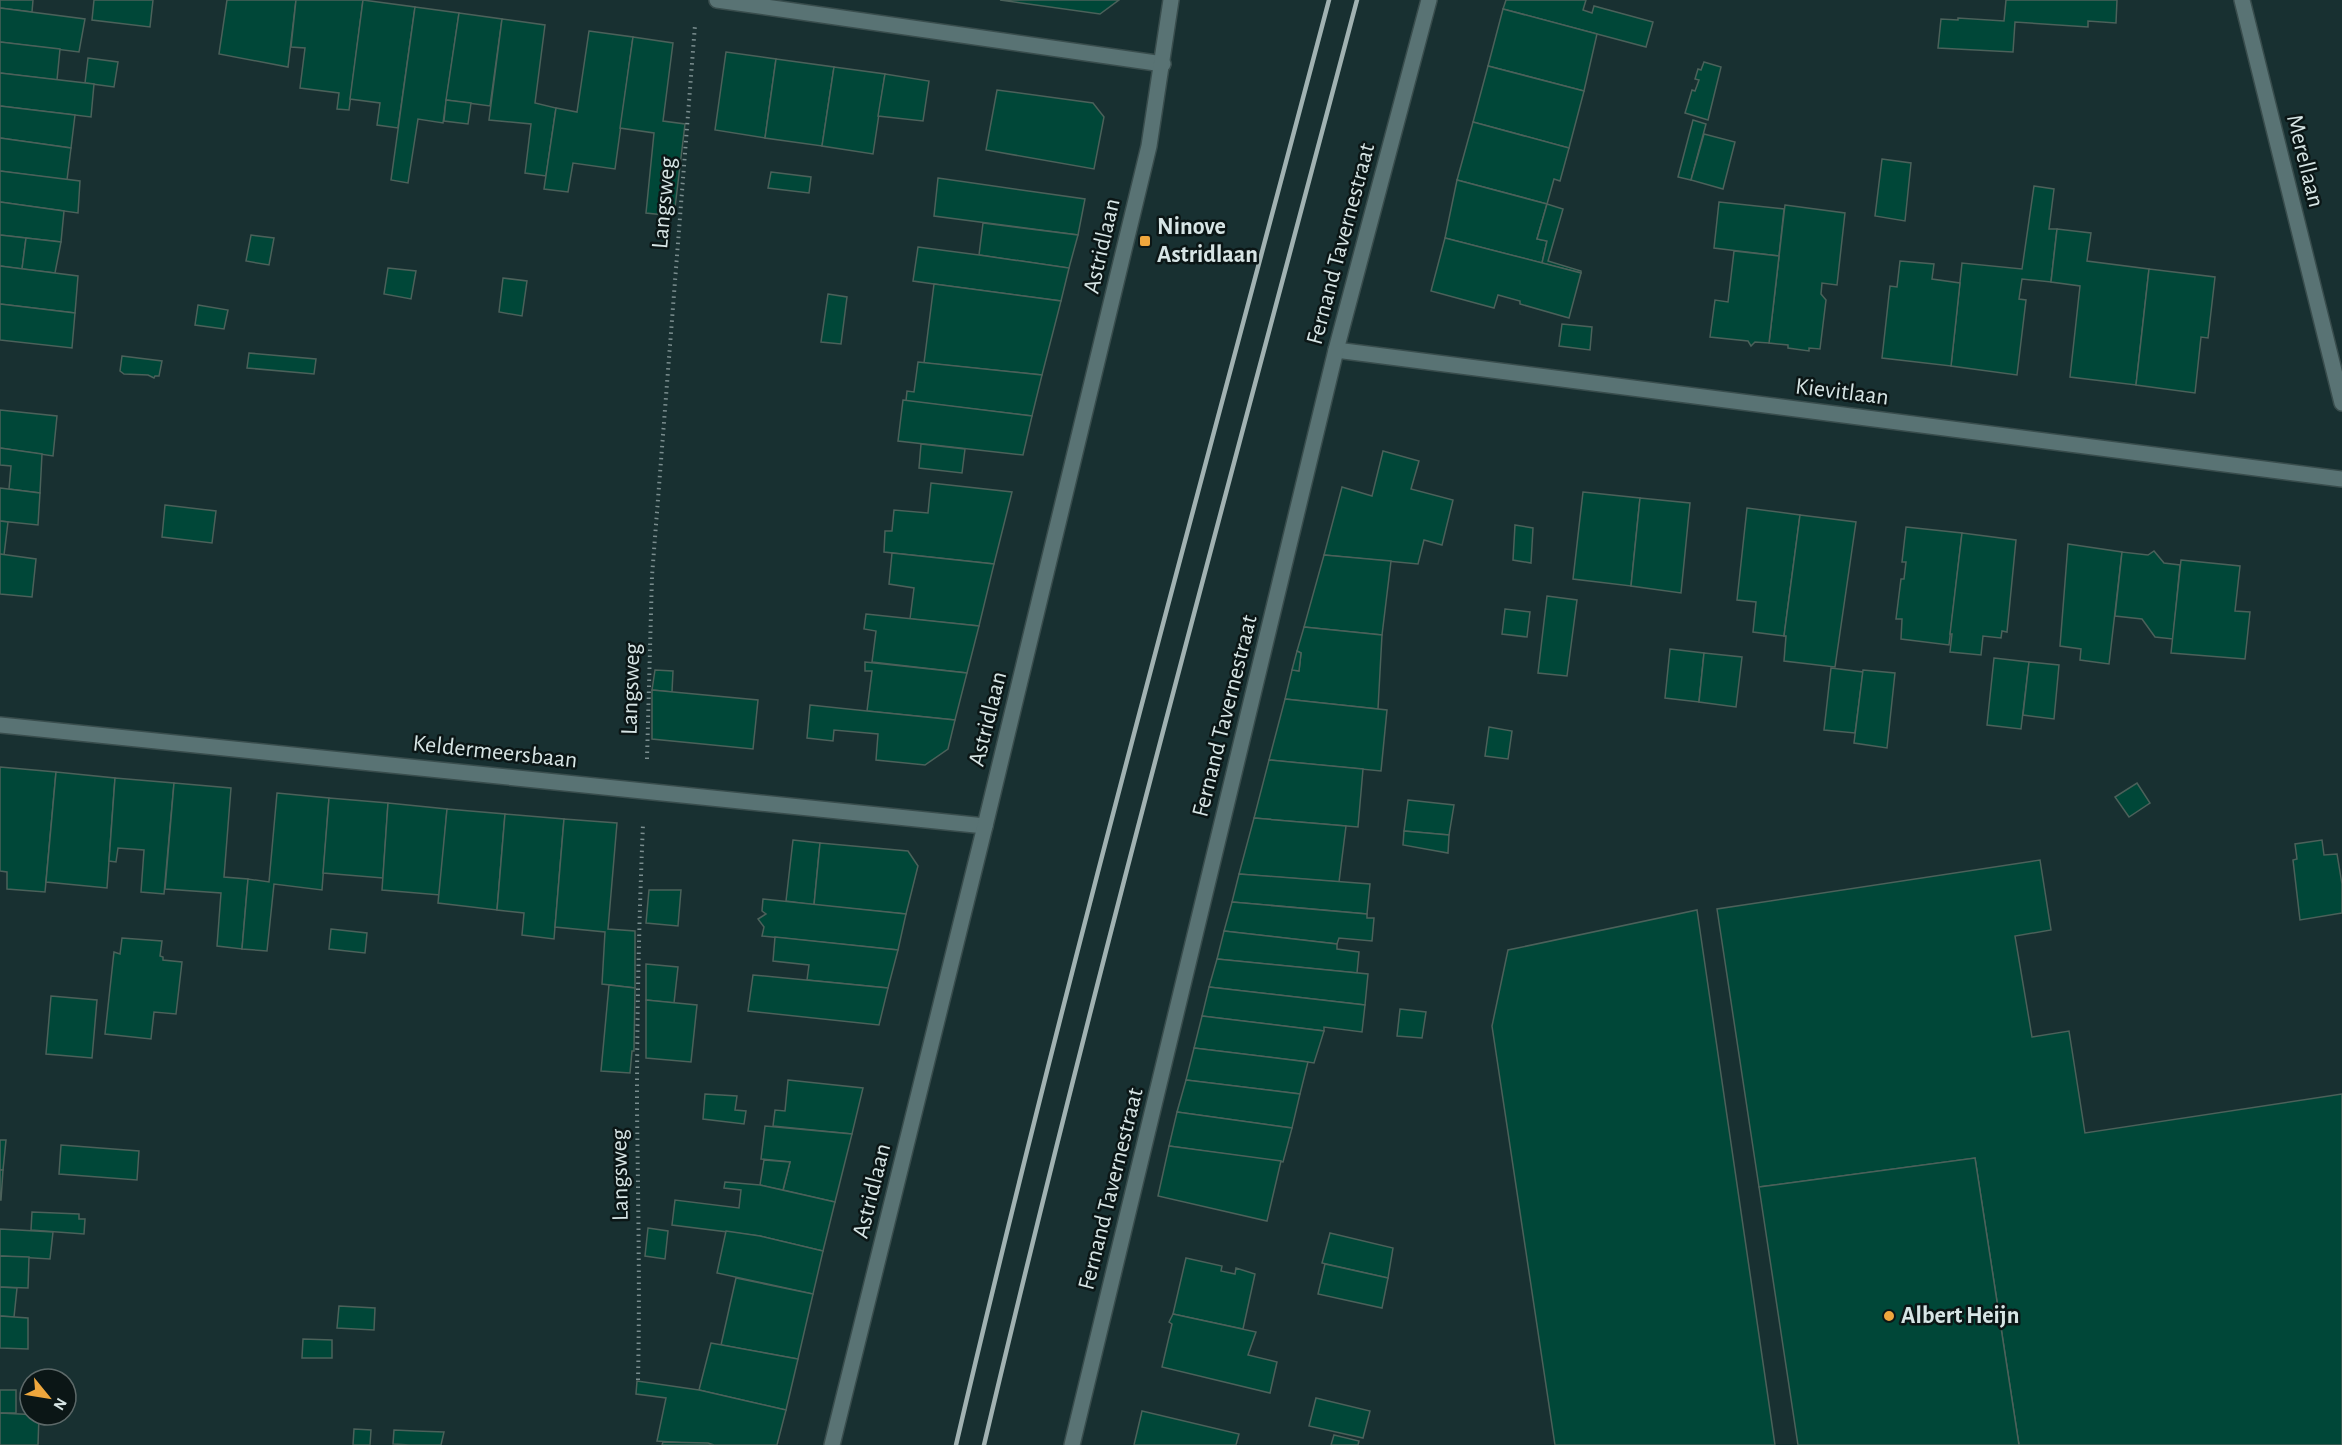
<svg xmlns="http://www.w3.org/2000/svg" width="2342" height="1445" viewBox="0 0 2342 1445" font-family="'Alegreya Sans',sans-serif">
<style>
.building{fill:#004738;stroke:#4b615a;stroke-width:1.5}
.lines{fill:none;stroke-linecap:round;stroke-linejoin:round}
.minor-casing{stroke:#394d4d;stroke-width:18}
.path{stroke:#7b8e8f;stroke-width:4;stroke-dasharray:1.5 4.5;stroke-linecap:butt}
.minor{stroke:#597374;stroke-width:15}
.rail{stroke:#a1b2b2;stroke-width:4.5}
.poi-dot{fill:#efa73d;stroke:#0b1616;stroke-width:2}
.labels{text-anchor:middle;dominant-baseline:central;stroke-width:5;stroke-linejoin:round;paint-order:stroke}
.street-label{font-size:24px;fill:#d7e5e5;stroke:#0b1616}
.poi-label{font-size:24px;font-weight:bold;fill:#d7e5e5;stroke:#0b1616;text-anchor:start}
</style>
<rect width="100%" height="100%" fill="#183031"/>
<g class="building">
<polygon points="0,0 33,0 32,12 0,8"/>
<polygon points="94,0 153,0 150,27 92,20"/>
<polygon points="227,0 296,0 288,67 219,54"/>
<polygon points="296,0 363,0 349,110 337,109 339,93 300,88 305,48 291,47"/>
<polygon points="363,0 415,7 398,128 377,125 380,103 350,99"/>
<polygon points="1000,0 1119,0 1100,14"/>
<polygon points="1506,0 1586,0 1583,10 1592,13 1594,6 1653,22 1646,47 1503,9"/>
<polygon points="2006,0 2117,0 2116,23 2088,21 2088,27 2015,22 2013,52 1938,48 1941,19 1958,20 1958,18 2004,21"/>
<polygon points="415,7 459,13 443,123 418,119 408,183 391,180"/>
<polygon points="0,8 85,19 79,52 0,42"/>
<polygon points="1503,9 1597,34 1584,91 1488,66"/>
<polygon points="459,13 502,19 490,106 446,100"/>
<polygon points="502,19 545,25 535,103 556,108 546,176 525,173 531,124 489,120"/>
<polygon points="589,31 633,37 615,169 573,163 568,192 544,189 556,108 577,112"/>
<polygon points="633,37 673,43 663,121 685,124 674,216 646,213 654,133 620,128"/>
<polygon points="0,42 60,49 57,80 0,73"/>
<polygon points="726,52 776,59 765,138 715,130"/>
<polygon points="88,58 118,62 114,87 85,83"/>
<polygon points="776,59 834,67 822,146 765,138"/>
<polygon points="1704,62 1721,67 1708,120 1685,113 1692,90 1695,91 1699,80 1695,79 1698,69 1701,70"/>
<polygon points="1488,66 1584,91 1569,148 1473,122"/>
<polygon points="834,67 885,74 873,154 822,146"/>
<polygon points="0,73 94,84 91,117 0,106"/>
<polygon points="885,74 929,81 923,121 878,116"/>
<polygon points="997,90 1093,103 1104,117 1094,169 986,150"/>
<polygon points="446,100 471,103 468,124 444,121"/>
<polygon points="0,106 75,115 71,148 0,138"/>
<polygon points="1693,120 1706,124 1691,180 1678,177"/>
<polygon points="1473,122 1569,148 1560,181 1554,179 1547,204 1457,180"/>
<polygon points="1704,134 1735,142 1723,189 1691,180"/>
<polygon points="0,138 71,148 67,180 0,171"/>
<polygon points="1882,159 1911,163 1905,221 1875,216"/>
<polygon points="0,171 80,181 78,213 0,202"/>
<polygon points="771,172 811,177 809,193 768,188"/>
<polygon points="938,178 1085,199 1078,235 934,216"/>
<polygon points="1457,180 1547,204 1537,239 1547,241 1542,263 1445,238"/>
<polygon points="2034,186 2054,189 2049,229 2057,229 2051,282 2022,279 2019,299 2026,300 2017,375 1951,366 1962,263 2022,269"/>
<polygon points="0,202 64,211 61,242 0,235"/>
<polygon points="1719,202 1784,209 1779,256 1714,248"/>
<polygon points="1547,204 1563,209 1548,261 1581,271 1581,273 1542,263 1547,241 1537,239"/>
<polygon points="1785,205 1845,213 1837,285 1822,283 1821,294 1826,300 1820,349 1809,348 1809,351 1788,348 1788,345 1769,343"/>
<polygon points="983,223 1078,235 1069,268 979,255"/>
<polygon points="2057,229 2091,233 2087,261 2149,269 2136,385 2070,377 2080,286 2051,282"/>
<polygon points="0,235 26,238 22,269 0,266"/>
<polygon points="251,235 274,238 269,265 246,261"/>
<polygon points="26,238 61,242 55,273 22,269"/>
<polygon points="1445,238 1581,273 1569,318 1520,304 1520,301 1498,295 1494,308 1431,291"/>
<polygon points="918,247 979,255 1069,268 1061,301 934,284 913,281"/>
<polygon points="1734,251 1779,256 1769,343 1755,342 1751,346 1748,341 1710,337 1715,300 1728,302"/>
<polygon points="1900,261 1934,264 1932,279 1960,283 1951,366 1882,358 1890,286 1897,287"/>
<polygon points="0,266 78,276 75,313 0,304"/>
<polygon points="388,268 416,271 411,299 384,294"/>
<polygon points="2149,269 2215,277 2208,338 2201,337 2195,393 2136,385"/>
<polygon points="503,278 527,281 522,316 499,312"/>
<polygon points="934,284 1061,301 1042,375 924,363"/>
<polygon points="828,294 847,297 841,344 821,342"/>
<polygon points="0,304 75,313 72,348 0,340"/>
<polygon points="198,305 228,310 224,329 195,325"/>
<polygon points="1562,324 1592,327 1590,350 1559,346"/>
<polygon points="249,353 316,359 314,374 247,368"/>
<polygon points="122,356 162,361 159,376 155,376 154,378 148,375 124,374 120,371"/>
<polygon points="918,362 1042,375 1032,416 906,401 907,391 914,392"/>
<polygon points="903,400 1032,416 1023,455 898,441"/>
<polygon points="0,410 57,416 53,456 0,448"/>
<polygon points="921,444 965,449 962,473 919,468"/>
<polygon points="0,448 42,454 40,493 9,489 11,466 0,465"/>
<polygon points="1383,451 1419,461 1411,489 1453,500 1442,545 1424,540 1418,564 1324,555 1342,487 1372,496"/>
<polygon points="931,483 1012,492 994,564 884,552 885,531 892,531 894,510 928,513"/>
<polygon points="0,488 40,493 38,525 0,521"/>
<polygon points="1583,492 1640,498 1631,586 1573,579"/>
<polygon points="1640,498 1690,503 1681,593 1631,586"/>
<polygon points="165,505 216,511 212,543 162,537"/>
<polygon points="1747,508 1800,515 1784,636 1753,632 1756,602 1737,600"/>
<polygon points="1800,515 1856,522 1835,667 1784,661 1786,636 1784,636"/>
<polygon points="0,521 8,522 4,555 0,554"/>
<polygon points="1515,525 1533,528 1531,563 1513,560"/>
<polygon points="1906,527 1962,533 1949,645 1901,639 1902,619 1896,619 1901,579 1904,579 1906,562 1902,562"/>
<polygon points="1962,533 2016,540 2007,632 2002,631 2001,638 1983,636 1981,655 1950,652 1952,634 1950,634"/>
<polygon points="2068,544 2122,552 2109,664 2080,660 2081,649 2060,646"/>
<polygon points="2154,551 2164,563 2180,565 2173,639 2155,637 2142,619 2115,616 2122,552 2148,555"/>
<polygon points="892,553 994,564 979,626 910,619 914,588 889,584"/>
<polygon points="0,554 36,559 32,597 0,594"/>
<polygon points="1324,555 1391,561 1382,635 1304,627"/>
<polygon points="2181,560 2240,566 2235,611 2250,612 2245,659 2171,653"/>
<polygon points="1547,596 1577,600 1567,676 1538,673"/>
<polygon points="1505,609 1530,612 1527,637 1502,634"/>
<polygon points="866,614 979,626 967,673 872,662 876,631 864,629"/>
<polygon points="1304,627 1382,635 1378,709 1285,699 1292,670 1299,671 1301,653 1297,651"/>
<polygon points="1670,649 1704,653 1699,702 1665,698"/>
<polygon points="1297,651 1301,653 1299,671 1292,670"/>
<polygon points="1704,653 1742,657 1736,707 1699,702"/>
<polygon points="1994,658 2029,662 2021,729 1987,725"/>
<polygon points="865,662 967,673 955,720 867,711 872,671 865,671"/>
<polygon points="2029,662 2059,665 2054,719 2023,715"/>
<polygon points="1831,668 1863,672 1855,733 1824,730"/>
<polygon points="655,670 673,671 672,692 652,690"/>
<polygon points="1863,670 1895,673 1887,748 1854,743"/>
<polygon points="652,690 758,700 753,749 652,739"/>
<polygon points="1285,699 1387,710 1381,771 1269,760"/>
<polygon points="810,705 867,711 955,720 948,749 925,765 876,760 878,734 834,730 833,741 807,738"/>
<polygon points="1489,727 1512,731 1508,759 1485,756"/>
<polygon points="1269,760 1363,769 1358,827 1254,818"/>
<polygon points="0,767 56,772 45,892 7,889 7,872 0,871"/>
<polygon points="56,772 115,778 107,888 46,882"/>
<polygon points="115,778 174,783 164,894 141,892 144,850 118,848 116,862 109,861"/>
<polygon points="174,783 231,788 224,877 248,879 242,949 217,946 221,893 165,889"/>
<polygon points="2137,783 2150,803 2129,817 2115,797"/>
<polygon points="277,793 329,798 322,890 274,884 267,951 242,949 248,879 269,882"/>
<polygon points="329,798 388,803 383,878 323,873"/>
<polygon points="1408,800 1454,805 1449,835 1404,831"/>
<polygon points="388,803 447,809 440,895 382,890"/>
<polygon points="447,809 505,814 497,910 438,903"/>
<polygon points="505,814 564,819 554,939 522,935 524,913 497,910"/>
<polygon points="1254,818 1346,826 1339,882 1239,874"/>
<polygon points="564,819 617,823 608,929 635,931 635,988 602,984 605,932 555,927"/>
<polygon points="1404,831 1449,835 1448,853 1403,845"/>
<polygon points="793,840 820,843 814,905 786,901"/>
<polygon points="2322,840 2324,855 2337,854 2342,884 2342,913 2300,920 2293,860 2297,859 2295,844"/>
<polygon points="820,843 908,851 918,866 906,914 814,905"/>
<polygon points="2040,860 2051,930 2015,936 2032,1037 2069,1031 2085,1133 2342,1094 2342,1445 2019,1445 1975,1158 1759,1187 1717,909"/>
<polygon points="1239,874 1370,884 1367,914 1232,902"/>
<polygon points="649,890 681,890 678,926 646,923"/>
<polygon points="763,899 906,914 898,950 762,936 764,927 758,919 766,914 762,911"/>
<polygon points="1232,902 1367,914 1367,918 1374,918 1372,941 1339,938 1337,944 1224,931"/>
<polygon points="1697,910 1775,1445 1555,1445 1492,1026 1508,950"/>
<polygon points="331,929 367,933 365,953 329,949"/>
<polygon points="1224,931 1337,944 1337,949 1359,952 1357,973 1217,959"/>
<polygon points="775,937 898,950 888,988 807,980 809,965 773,961"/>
<polygon points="122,938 162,941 160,956 163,957 163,960 182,962 176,1014 154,1012 151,1039 105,1034 114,952 120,954"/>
<polygon points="1217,959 1368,974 1365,1005 1209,987"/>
<polygon points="646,964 678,967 674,1003 646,1000"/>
<polygon points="753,975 888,988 879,1025 748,1011"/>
<polygon points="609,985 635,988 634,1051 632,1051 630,1073 601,1071"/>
<polygon points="1209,987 1365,1005 1362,1032 1324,1027 1324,1031 1202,1016"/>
<polygon points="51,996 97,1000 92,1058 46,1054"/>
<polygon points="646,1000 697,1005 691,1062 646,1058"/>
<polygon points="1400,1009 1426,1012 1422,1038 1397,1036"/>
<polygon points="1202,1016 1324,1031 1314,1063 1308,1062 1194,1048"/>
<polygon points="1194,1048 1308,1062 1300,1094 1186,1080"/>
<polygon points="788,1080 863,1088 852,1134 773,1126 775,1110 785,1111"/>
<polygon points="1186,1080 1300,1094 1292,1128 1177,1112"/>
<polygon points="705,1094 737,1096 735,1110 746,1111 744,1124 703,1119"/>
<polygon points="1177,1112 1292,1128 1283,1162 1169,1146"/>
<polygon points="765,1126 852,1134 835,1202 783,1190 790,1162 761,1159"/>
<polygon points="0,1140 6,1140 3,1170 0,1170"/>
<polygon points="61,1145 139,1151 137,1180 59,1174"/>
<polygon points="1169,1146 1281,1161 1267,1221 1158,1196"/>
<polygon points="1975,1158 2019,1445 1798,1445 1759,1187"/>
<polygon points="764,1160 790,1162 783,1190 760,1185"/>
<polygon points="0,1170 3,1170 1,1200 0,1200"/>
<polygon points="725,1182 760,1185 835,1202 823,1251 760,1236 672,1225 675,1200 739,1208 741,1190 724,1188"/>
<polygon points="32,1212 79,1214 79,1219 85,1219 84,1234 31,1230"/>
<polygon points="648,1228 668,1231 665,1259 645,1256"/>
<polygon points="0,1229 53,1232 50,1259 0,1256"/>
<polygon points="726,1231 760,1236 823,1251 813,1294 717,1273"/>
<polygon points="1330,1233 1393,1248 1388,1278 1322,1263"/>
<polygon points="0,1256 29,1257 28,1288 0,1287"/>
<polygon points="1186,1258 1222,1266 1221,1271 1235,1274 1236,1268 1255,1274 1243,1329 1173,1314"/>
<polygon points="1325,1264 1388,1278 1382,1308 1318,1294"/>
<polygon points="736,1278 813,1294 798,1359 721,1345"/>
<polygon points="0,1287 17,1288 14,1317 0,1316"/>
<polygon points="339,1306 375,1308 374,1330 337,1328"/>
<polygon points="1173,1314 1256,1332 1248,1355 1277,1362 1270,1393 1162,1367 1172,1324 1169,1322"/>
<polygon points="0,1316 28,1318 28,1349 0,1348"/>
<polygon points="303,1339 332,1340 332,1358 302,1358"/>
<polygon points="711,1343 798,1359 786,1410 699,1390"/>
<polygon points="637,1381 699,1390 786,1410 777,1445 714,1445 657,1441 666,1398 636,1394"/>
<rect x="0" y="1390" width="16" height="23"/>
<polygon points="1316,1398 1370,1411 1363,1438 1309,1426"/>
<polygon points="1142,1411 1239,1434 1236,1445 1134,1445"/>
<polygon points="0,1413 39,1415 38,1445 0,1445"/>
<polygon points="354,1429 371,1430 370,1445 353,1445"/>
<polygon points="394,1430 416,1431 444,1432 441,1445 410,1445 393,1444"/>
<polygon points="1334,1435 1359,1441 1358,1445 1331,1445"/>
<polygon points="663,1442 708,1443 714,1445 662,1445"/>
</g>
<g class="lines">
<g class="minor-casing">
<g id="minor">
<polyline points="717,0 1163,64"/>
<polyline points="2242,0 2342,403"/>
<polyline points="1336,350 2342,479"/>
<polyline points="0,725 985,826"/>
<polyline points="832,1445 985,826 1149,146 1171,0"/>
<polyline points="1072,1445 1336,350 1429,0"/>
</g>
</g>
<g class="path">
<polyline points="647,759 652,576 695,25"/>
<path d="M638,1380C640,1289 638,1198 637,1107C637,1012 639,918 643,824"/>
</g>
<use href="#minor" class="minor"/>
<g class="rail">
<path d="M956,1445C1069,961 1202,481 1329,0"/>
<path d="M984,1445C1098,961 1230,481 1357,0"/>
</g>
</g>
<g class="poi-dot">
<rect x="1139" y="235" width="12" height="12" rx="3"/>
<circle cx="1889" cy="1316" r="6"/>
</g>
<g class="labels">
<g class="street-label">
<text transform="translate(2305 161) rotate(76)">Merellaan</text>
<text transform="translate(664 203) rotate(-85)">Langsweg</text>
<text transform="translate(1341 244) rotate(-75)">Fernand Tavernestraat</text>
<text transform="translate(1102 246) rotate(-77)">Astridlaan</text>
<text transform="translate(1842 392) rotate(7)">Kievitlaan</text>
<text transform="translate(631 689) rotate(-88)">Langsweg</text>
<text transform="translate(1225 716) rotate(-76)">Fernand Tavernestraat</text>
<text transform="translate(988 719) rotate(-76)">Astridlaan</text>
<text transform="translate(495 752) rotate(6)">Keldermeersbaan</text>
<text transform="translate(620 1175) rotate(-91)">Langsweg</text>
<text transform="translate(1111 1189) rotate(-76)">Fernand Tavernestraat</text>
<text transform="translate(872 1191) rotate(-76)">Astridlaan</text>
</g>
<g class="poi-label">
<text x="1157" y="227">Ninove<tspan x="1157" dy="28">Astridlaan</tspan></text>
<text x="1901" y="1316">Albert Heijn</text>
</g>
</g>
<g transform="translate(48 1397) rotate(120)"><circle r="28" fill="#0b1616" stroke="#5d6969" stroke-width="1.5"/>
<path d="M0-4.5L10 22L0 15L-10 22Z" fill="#efa73d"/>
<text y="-9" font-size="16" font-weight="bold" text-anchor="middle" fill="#d7e5e5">N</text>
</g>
</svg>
